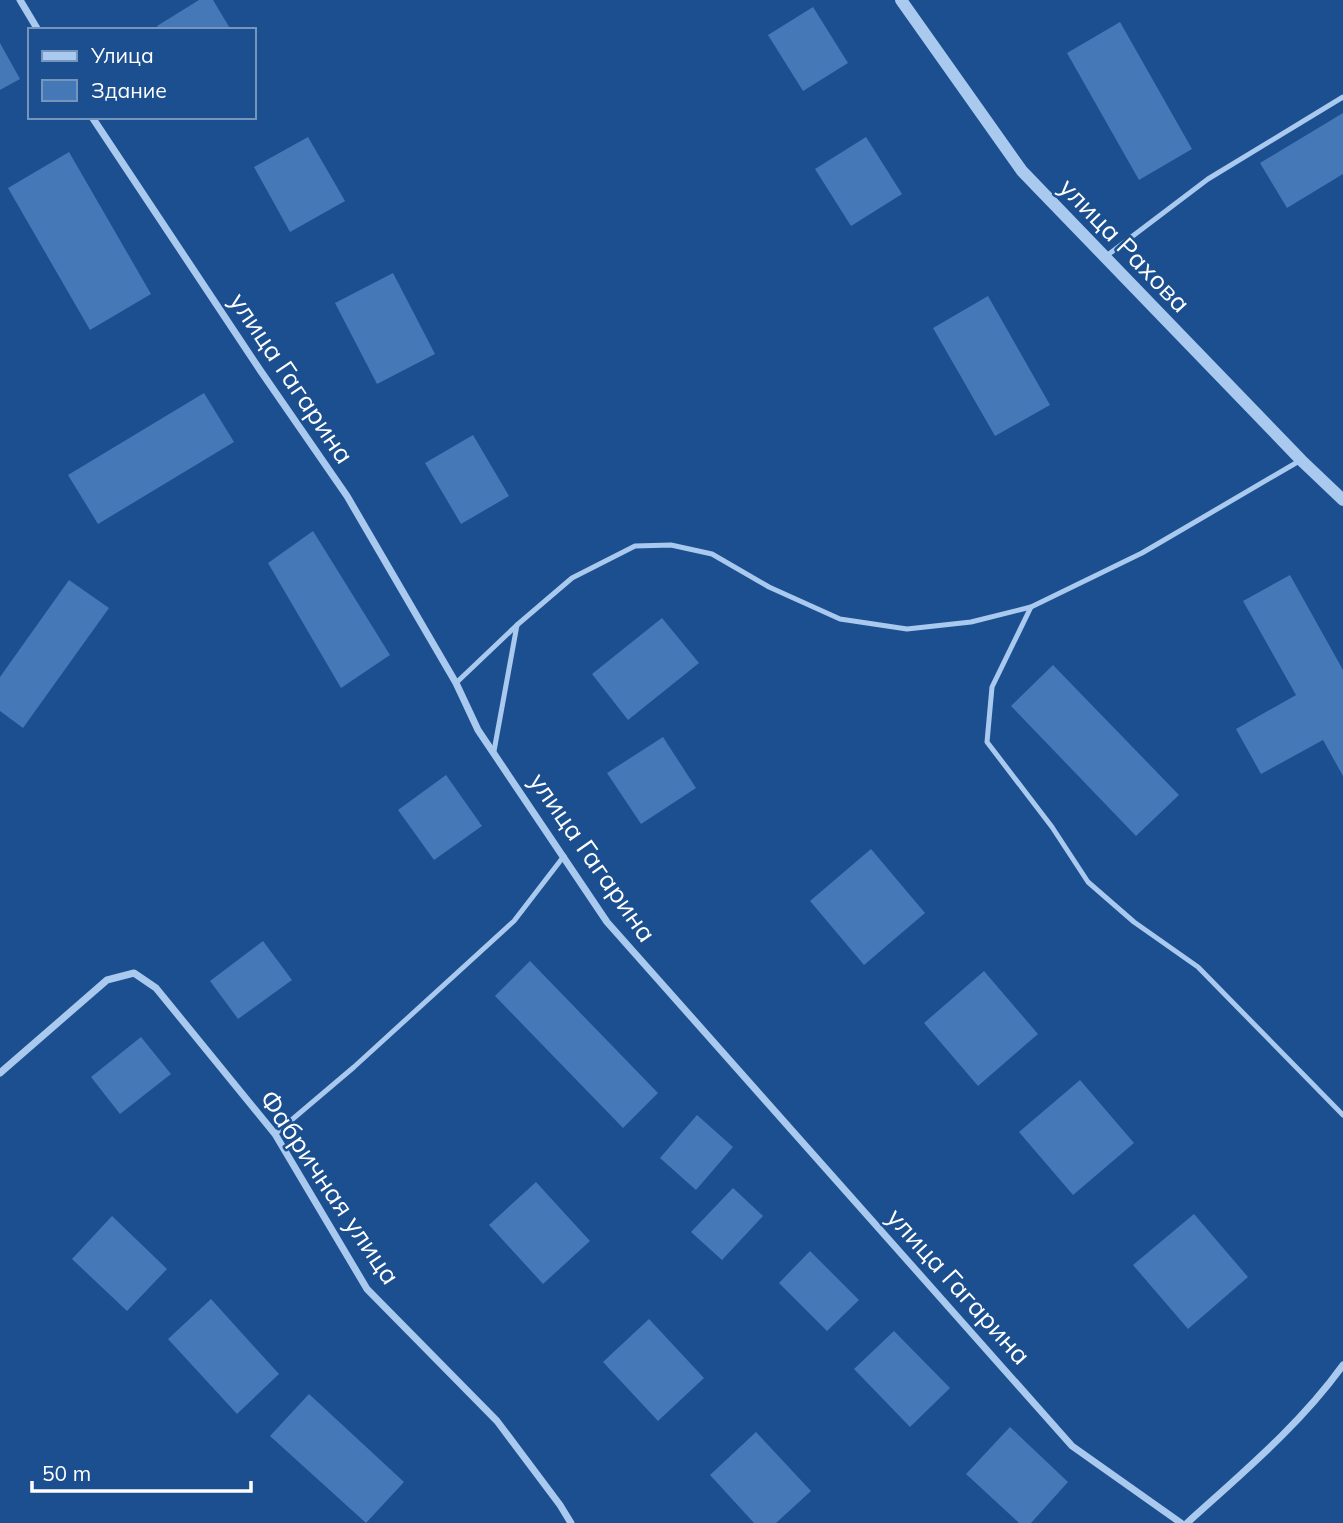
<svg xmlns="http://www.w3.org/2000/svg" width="1343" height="1523" viewBox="0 0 1343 1523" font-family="Mulish,sans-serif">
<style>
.building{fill:#4478b7}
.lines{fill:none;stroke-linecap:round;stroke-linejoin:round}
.service{stroke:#a9c9ee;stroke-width:5}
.minor{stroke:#a9c9ee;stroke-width:7}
.tertiary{stroke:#a9c9ee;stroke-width:12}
.labels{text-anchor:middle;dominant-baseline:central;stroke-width:5;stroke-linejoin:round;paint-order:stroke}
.street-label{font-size:26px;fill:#fff;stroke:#1b4f8f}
</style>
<rect width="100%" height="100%" fill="#1b4f8f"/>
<g class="building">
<polygon points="199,0 213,0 231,30 160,30 157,26"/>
<polygon points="813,7 848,63 803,91 768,35"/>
<polygon points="1120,22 1192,149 1139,180 1067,53"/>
<polygon points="0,43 20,79 0,90"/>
<polygon points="1343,113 1343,174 1287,208 1260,163"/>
<polygon points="308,137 345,201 290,232 254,167"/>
<polygon points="866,137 902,194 851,226 815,169"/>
<polygon points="69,152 151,294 90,330 8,188"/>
<polygon points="393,273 435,354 377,384 335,303"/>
<polygon points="988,296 1050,405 995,436 933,328"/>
<polygon points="204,393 234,442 98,524 68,475"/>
<polygon points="473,435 509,496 461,524 425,463"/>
<polygon points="313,531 390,655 341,688 268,563"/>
<polygon points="1290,575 1343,670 1343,776 1323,740 1261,774 1236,729 1296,695 1243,601"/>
<polygon points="69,580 109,608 23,728 0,711 0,677"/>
<polygon points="662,618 699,663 628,720 592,674"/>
<polygon points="1053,665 1179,795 1136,836 1011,706"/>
<polygon points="663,737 696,788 641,824 607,773"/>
<polygon points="446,775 482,826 434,860 398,810"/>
<polygon points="871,849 925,913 864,965 810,901"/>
<polygon points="263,941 292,980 238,1019 210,981"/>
<polygon points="530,961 658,1093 623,1128 495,996"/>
<polygon points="984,971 1038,1034 978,1086 924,1023"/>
<polygon points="141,1037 171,1074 120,1114 91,1077"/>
<polygon points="1080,1080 1134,1143 1073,1195 1019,1132"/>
<polygon points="697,1115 733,1147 696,1190 660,1158"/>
<polygon points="536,1182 590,1241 543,1284 489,1225"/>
<polygon points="733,1188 763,1216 722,1260 691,1232"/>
<polygon points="1194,1214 1248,1277 1188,1329 1133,1265"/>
<polygon points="112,1216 167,1269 127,1311 72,1259"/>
<polygon points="810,1251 859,1300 827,1331 779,1283"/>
<polygon points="211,1299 279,1374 237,1414 168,1339"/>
<polygon points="649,1319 704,1378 658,1421 603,1362"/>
<polygon points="894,1331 950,1388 910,1427 854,1369"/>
<polygon points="309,1394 404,1482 366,1523 270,1436"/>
<polygon points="1010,1427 1068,1482 1031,1523 1019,1523 966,1474"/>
<polygon points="756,1432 811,1491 776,1523 754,1523 710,1475"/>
</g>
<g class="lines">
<g class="service">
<polyline points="1105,257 1208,179 1343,97"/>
<polyline points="1031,607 992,687 987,742 1052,827 1088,882 1134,922 1198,967 1343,1115"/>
<polyline points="456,683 517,625 572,578 635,546 671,545 712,554 769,587 840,619 907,629 971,622 1031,607 1142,553 1301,460"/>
<polyline points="494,751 517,625"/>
<polyline points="275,1134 354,1067 514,921 564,856"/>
</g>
<g class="minor">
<polyline points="20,0 38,30"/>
<polyline points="92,117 260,370 347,496 456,683 478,730 607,922 1072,1446 1181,1523"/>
<polyline points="0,1073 107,980 134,973 156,988 275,1134 367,1289 497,1421 560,1505 571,1523"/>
<path d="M1187,1523C1241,1474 1300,1425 1343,1365"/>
</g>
<polyline class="tertiary" points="901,0 1022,171 1301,460 1343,500"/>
</g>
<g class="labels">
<g class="street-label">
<text transform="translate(1125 245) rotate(46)">улица Рахова</text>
<text transform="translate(292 378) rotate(56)">улица Гагарина</text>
<text transform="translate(593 857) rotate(55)">улица Гагарина</text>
<text transform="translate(330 1187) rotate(56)">Фабричная улица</text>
<text transform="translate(959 1286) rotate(48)">улица Гагарина</text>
</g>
</g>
<rect x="28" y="28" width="228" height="91" fill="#1b4f8f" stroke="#7695bc" stroke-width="2"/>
<rect x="42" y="51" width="35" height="10" fill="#a9c9ee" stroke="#7695bc" stroke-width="2"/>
<text x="91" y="63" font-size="21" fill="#ffffff">Улица</text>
<rect x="42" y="80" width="35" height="21" fill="#4478b7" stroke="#7695bc" stroke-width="2"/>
<text x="91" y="98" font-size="21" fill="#ffffff">Здание</text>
<path d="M32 1481v10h219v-10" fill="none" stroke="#ffffff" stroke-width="3.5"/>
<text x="42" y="1481" font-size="21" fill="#ffffff" stroke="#1b4f8f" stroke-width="5" paint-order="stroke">50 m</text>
</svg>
